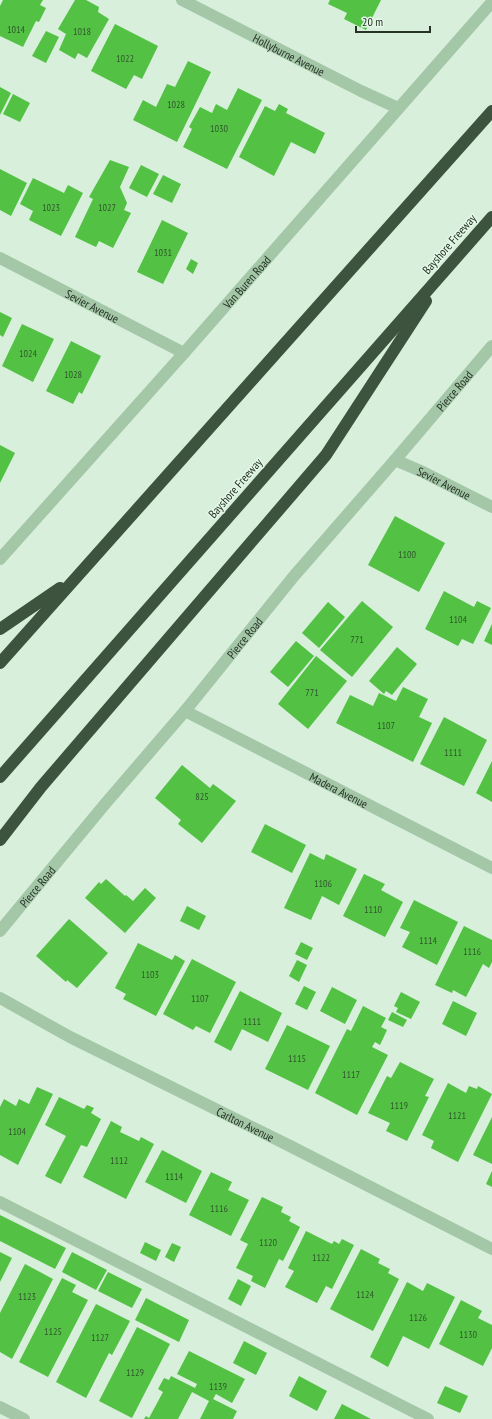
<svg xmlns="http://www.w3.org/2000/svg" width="492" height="1419" viewBox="0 0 492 1419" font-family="'PT Sans Narrow',sans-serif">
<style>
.building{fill:#52c144}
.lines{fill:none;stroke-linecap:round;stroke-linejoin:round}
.minor{stroke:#a4c7a8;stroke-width:12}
.highway{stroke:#3e533d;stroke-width:12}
.labels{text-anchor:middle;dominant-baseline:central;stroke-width:3;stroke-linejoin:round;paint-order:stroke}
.number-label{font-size:10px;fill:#31562d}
.street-label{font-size:12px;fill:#263225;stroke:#e3f8e7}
</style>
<rect width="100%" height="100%" fill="#d7efdb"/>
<g class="building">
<polygon points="3,0 43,0 40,5 46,8 39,22 36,21 23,47 0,36 0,6"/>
<polygon points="75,0 86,0 99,7 98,12 109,19 87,58 78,53 75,59 59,50 66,34 58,29"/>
<polygon points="330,0 381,0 366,30 344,19 347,13 328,4"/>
<polygon points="115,24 158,46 142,79 134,75 126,89 91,71"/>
<polygon points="46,31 59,37 46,63 32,56"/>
<polygon points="188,61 211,72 177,142 133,120 143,100 156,107 167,84 175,87"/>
<polygon points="0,87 11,93 0,115"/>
<polygon points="238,88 262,100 227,169 183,147 192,129 189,127 200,107 212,113 216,104 227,110"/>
<polygon points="13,94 30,103 20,122 3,114"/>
<polygon points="279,104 288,109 286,113 325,133 315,154 291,142 274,176 239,157 265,106 275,111"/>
<polygon points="110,160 129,167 120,187 127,203 124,210 131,213 113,248 99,241 96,247 75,237 93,199 89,197"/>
<polygon points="141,165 159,174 147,197 129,188"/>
<polygon points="0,169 27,183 11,216 0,210"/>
<polygon points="163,175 181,184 172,203 153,194"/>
<polygon points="33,178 64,193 68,185 83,193 61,236 29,220 33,211 20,204"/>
<polygon points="162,220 188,233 163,284 137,272"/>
<polygon points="191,259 198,263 193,274 186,269"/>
<polygon points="0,312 12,318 3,337 0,335"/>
<polygon points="22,324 54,339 33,382 2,366"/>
<polygon points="71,341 101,356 82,394 79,392 73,404 46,391"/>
<polygon points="0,445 15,453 0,483"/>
<polygon points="395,516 445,543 419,592 368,565"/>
<polygon points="444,591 474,607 477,601 491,608 473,644 462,639 458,646 425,629"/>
<polygon points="362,601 393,627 352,677 320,650"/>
<polygon points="328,602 345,617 319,648 302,633"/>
<polygon points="492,624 492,645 484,641"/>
<polygon points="296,641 314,656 288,687 270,672"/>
<polygon points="397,647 417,664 392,695 386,691 384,694 369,681"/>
<polygon points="316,656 347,681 308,729 278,704"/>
<polygon points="403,687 428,699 419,717 432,723 413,762 336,723 350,695 373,706 379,693 396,701"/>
<polygon points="444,717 487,740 464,786 420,764"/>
<polygon points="492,761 492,802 476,793"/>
<polygon points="182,765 210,788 213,784 236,801 202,843 178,824 181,820 155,798"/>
<polygon points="265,824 306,845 292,873 251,852"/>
<polygon points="310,853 324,860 326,854 357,869 339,905 322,896 311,920 284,908"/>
<polygon points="364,874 385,884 381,890 403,902 385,937 343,916"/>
<polygon points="106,879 125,896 126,895 133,901 145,888 156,898 125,933 85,898 99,882 101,884"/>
<polygon points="414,900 458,922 437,965 402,947 410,932 400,928"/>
<polygon points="187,906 206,916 199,930 180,921"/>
<polygon points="69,919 108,953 77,988 67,980 66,982 36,956"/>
<polygon points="464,926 492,940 492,962 489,968 483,964 466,997 453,990 452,993 435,985"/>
<polygon points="301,942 313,948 307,960 295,954"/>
<polygon points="138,943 172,960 175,955 185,961 156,1016 123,999 126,994 115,988"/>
<polygon points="192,959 236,982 210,1033 196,1026 193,1030 163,1014"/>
<polygon points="297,960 307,965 299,982 289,976"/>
<polygon points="304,986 316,992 307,1010 295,1004"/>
<polygon points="332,987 357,1000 345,1024 320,1011"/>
<polygon points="240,991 282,1013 268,1042 242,1029 231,1051 214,1042"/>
<polygon points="401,992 420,1002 411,1019 396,1012 398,1008 394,1006"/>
<polygon points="453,1001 477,1013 466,1036 442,1024"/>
<polygon points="363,1006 386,1018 381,1027 387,1030 380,1045 375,1042 372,1047 388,1055 357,1115 315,1093 347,1029 351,1031"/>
<polygon points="392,1012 407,1020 403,1027 388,1020"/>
<polygon points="287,1025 330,1046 308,1090 265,1069"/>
<polygon points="400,1062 434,1079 425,1096 429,1097 407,1141 386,1131 390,1123 368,1113 387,1076 391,1078"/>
<polygon points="448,1083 466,1093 469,1086 477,1089 478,1086 492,1094 458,1162 431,1148 434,1141 422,1135"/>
<polygon points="37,1087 53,1094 18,1165 0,1155 0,1107 4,1099 16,1106 19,1099 29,1104"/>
<polygon points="59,1097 84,1109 87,1105 94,1108 91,1113 101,1119 87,1147 81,1145 61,1184 45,1176 66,1136 45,1125"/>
<polygon points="492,1117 492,1164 473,1155"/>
<polygon points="111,1121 122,1127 120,1132 139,1141 141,1137 154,1144 126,1199 83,1177"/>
<polygon points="162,1150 202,1171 186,1203 145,1182"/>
<polygon points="492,1171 492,1187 486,1184"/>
<polygon points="211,1172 232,1182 228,1190 249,1200 231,1236 189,1215"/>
<polygon points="262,1197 283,1207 281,1212 291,1217 289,1221 300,1227 283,1261 279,1259 265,1288 251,1281 253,1276 236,1268 248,1244 240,1240"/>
<polygon points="0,1215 66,1248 55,1269 0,1241"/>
<polygon points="306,1231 332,1244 334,1241 339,1244 342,1239 354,1245 332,1289 326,1286 317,1303 285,1287 294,1271 288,1268"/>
<polygon points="145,1242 161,1250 156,1261 140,1253"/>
<polygon points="172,1243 181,1247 174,1262 165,1257"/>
<polygon points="361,1249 380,1259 378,1263 390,1269 388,1273 399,1279 373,1331 330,1309"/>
<polygon points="0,1252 12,1258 0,1282"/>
<polygon points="72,1252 107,1270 96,1290 62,1272"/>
<polygon points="25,1264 53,1279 12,1359 0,1352 0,1313"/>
<polygon points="108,1272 142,1289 132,1308 98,1291"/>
<polygon points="62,1278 76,1285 72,1292 88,1300 48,1377 19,1362"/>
<polygon points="238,1279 251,1286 241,1306 228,1299"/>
<polygon points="407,1282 423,1291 427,1283 455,1297 429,1349 403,1336 388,1367 370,1357"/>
<polygon points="146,1298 189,1320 179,1342 135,1320"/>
<polygon points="461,1300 482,1311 478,1318 492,1325 492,1348 483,1366 439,1344"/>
<polygon points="96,1304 130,1321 112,1355 109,1353 86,1398 56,1382"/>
<polygon points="137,1327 170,1344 132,1418 99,1401"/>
<polygon points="244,1341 267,1353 256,1375 233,1363"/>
<polygon points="189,1351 245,1379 232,1403 216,1394 213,1399 237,1411 233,1419 200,1419 209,1401 192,1392 178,1419 144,1419 146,1416 149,1418 163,1392 158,1389 164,1378 169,1380 171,1376 195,1388 197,1384 177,1374"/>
<polygon points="299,1376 327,1391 317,1411 289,1396"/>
<polygon points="445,1386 468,1396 460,1413 437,1403"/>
<polygon points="342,1404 371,1419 334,1419"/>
</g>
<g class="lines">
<g class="minor">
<path id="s1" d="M182,0L361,91L398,108"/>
<path id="s2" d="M0,258L184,353"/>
<path id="s3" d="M395,460L423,472L492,507"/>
<path id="s4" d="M0,559L184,353L492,2"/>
<path id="s5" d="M185,711L492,868"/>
<path id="s6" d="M0,931L105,804L185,711L294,576L395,460L492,346"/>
<path id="s7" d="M0,998L70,1037L290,1146L492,1249"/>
<polyline points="0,1202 428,1419"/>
<polyline points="0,1407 24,1419"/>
</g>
<g class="highway">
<polyline points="0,629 60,588"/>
<polyline points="0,663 492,111"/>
<polyline points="0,777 492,217"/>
<polyline points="0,840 41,787 326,455 426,301"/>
</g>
</g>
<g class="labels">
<g class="number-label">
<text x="16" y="29">1014</text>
<text x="82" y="31">1018</text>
<text x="125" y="58">1022</text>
<text x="176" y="104">1028</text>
<text x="219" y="128">1030</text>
<text x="51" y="207">1023</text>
<text x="107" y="207">1027</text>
<text x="163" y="252">1031</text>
<text x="28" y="353">1024</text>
<text x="73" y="374">1028</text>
<text x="407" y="554">1100</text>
<text x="458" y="619">1104</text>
<text x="357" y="639">771</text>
<text x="312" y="692">771</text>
<text x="386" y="725">1107</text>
<text x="453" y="752">1111</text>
<text x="202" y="796">825</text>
<text x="323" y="883">1106</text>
<text x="373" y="909">1110</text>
<text x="428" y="940">1114</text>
<text x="472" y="951">1116</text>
<text x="150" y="974">1103</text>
<text x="200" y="998">1107</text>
<text x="252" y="1021">1111</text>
<text x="297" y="1058">1115</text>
<text x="351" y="1074">1117</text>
<text x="399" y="1105">1119</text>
<text x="457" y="1115">1121</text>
<text x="17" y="1131">1104</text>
<text x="119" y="1160">1112</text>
<text x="174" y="1176">1114</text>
<text x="219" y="1208">1116</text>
<text x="268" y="1242">1120</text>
<text x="321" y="1257">1122</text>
<text x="365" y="1294">1124</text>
<text x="27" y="1296">1123</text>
<text x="418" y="1317">1126</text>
<text x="53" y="1331">1125</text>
<text x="468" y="1334">1130</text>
<text x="100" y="1337">1127</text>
<text x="135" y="1372">1129</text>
<text x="218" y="1386">1139</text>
</g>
<g class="street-label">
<text stroke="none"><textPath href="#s1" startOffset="120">Hollyburne Avenue</textPath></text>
<text transform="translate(449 244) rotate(-49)">Bayshore Freeway</text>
<text stroke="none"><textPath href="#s4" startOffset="371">Van Buren Road</textPath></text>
<text stroke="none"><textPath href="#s2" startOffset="104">Sevier Avenue</textPath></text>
<text stroke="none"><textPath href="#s6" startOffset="706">Pierce Road</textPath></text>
<text stroke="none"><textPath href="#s3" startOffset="54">Sevier Avenue</textPath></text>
<text transform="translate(235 488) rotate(-49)">Bayshore Freeway</text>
<text stroke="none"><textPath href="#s6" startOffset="382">Pierce Road</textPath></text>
<text stroke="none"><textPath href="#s5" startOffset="173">Madera Avenue</textPath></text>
<text stroke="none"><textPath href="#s6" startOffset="58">Pierce Road</textPath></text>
<text stroke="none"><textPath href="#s7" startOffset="276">Carlton Avenue</textPath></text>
</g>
</g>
<path d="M356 26v6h74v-6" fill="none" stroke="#263225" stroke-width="2"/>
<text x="362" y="26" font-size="12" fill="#263225" stroke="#e3f8e7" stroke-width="3" paint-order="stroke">20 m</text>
</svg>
